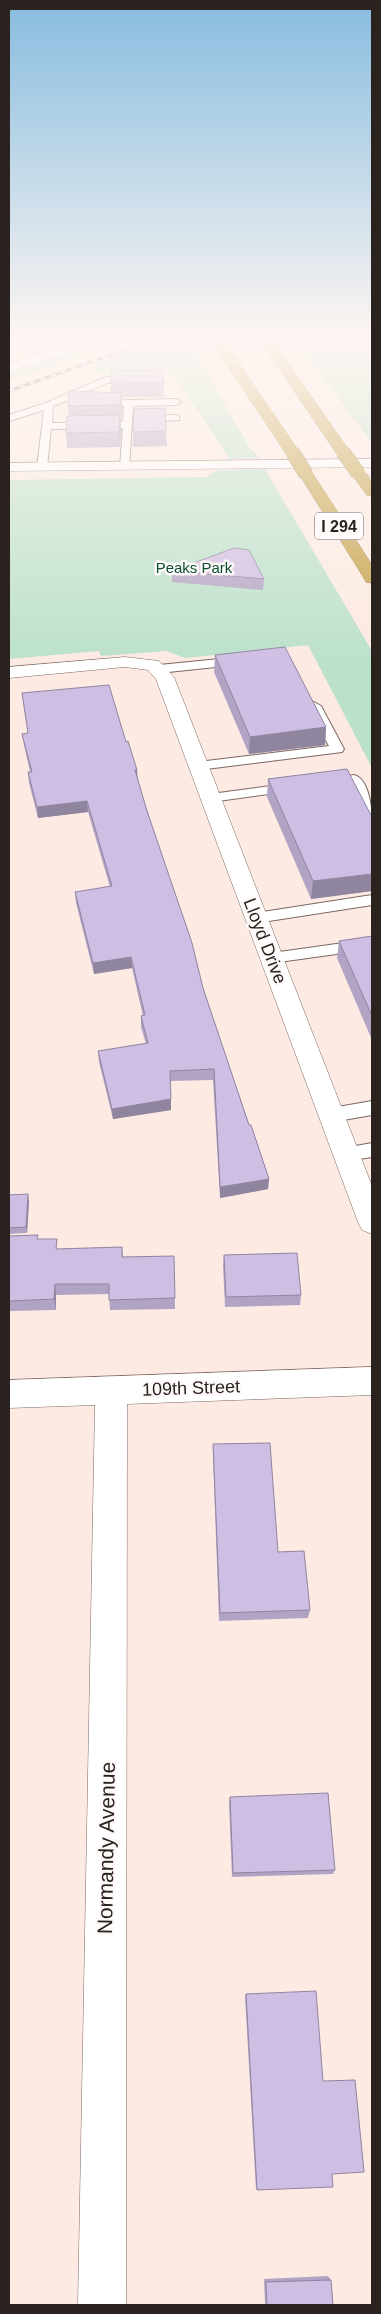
<svg xmlns="http://www.w3.org/2000/svg" width="381" height="2314" viewBox="0 0 381 2314" font-family="Arial,sans-serif">
<style>
.green{fill:#bbe1cb}
.lines{fill:none;stroke-linecap:round;stroke-linejoin:round}
.service-casing{stroke:#7c6961;stroke-width:2}
.minor-casing{stroke:#7c6961;stroke-width:1}
.motorway-casing{stroke:#8d7336;stroke-width:1}
.service{fill:#fff;fill-rule:evenodd}
.minor{fill:#fff;fill-rule:evenodd}
.motorway{fill:#c29f43;fill-rule:evenodd}
.rail-casing{stroke:#5e5450;stroke-width:3}
.rail{stroke:#fffaf9;stroke-width:2;stroke-dasharray:5.5;stroke-linecap:butt}
.motorway-bridge-casing{stroke:#8d7336;stroke-width:15;stroke-linecap:butt}
.motorway-bridge{stroke:#c29f43;stroke-width:14}
.wall{fill:#b1a3c3}
.shaded-wall{fill:#90859f}
.building{fill:#cebee3;stroke:#90859f}
.labels{text-anchor:middle;dominant-baseline:central;stroke-width:5;stroke-linejoin:round;paint-order:stroke}
.far-park-label{font-size:15px;fill:#084f31;stroke:#fffaf9}
.shield{fill:#fffaf9;stroke:#6a6360;stroke-width:1}
.shield-label{font-size:16px;font-weight:bold;fill:#2a221f}
.street-label{font-size:18px;fill:#2a221f;stroke:#fffaf9}
.near-street-label{font-size:21px;fill:#2a221f;stroke:#fffaf9}
</style>
<rect width="100%" height="100%" fill="#fceae3"/>
<g class="green">
<polygon points="106,340 128,340 9,381 9,373"/>
<polygon points="163,340 188,340 251,450 253,450 259,458 230,459 171,371 94,373 96,363"/>
<polygon points="291,340 357,340 372,357 372,443 299,346 296,346"/>
<polygon points="265,469 372,651 372,768 308,645 185,658 166,651 101,656 99,651 9,659 9,480 207,477 211,473 221,470"/>
</g>
<g class="lines">
<g class="service-casing">
<g id="service">
<path d="M106,377H135L139,380L135,383H107L76,396L129,400L176,399L181,402L176,405L133,406L129,468L125,469L120,466L123,428L51,429L47,467L46,469H38L37,467L44,410L9,421V415L46,403ZM66,401L124,406L123,422L52,423L53,406Z"/>
<polygon points="176,415 179,416 179,420 140,422 135,419 140,416"/>
<polygon points="240,657 246,661 244,664 159,673 153,669 159,665"/>
<polygon points="314,702 321,706 344,749 342,752 198,770 191,766 198,762 329,746 307,706"/>
<path d="M354,775C369,779 372,808 372,821L365,817L349,784L328,787L321,783L328,779Z"/>
<polygon points="293,783 300,787 298,790 211,802 204,798 211,794"/>
<polygon points="372,895 372,905 256,923 250,922 248,918 250,914 256,913"/>
<polygon points="372,939 372,949 272,963 266,962 264,958 266,954 272,953"/>
<polygon points="372,1101 372,1115 332,1122 326,1120 323,1115 326,1110 332,1108"/>
<polygon points="372,1143 372,1157 346,1161 339,1159 337,1154 339,1149"/>
</g>
</g>
<g class="minor-casing">
<g id="minor">
<polygon points="79,340 97,340 95,343 9,372 9,364"/>
<polygon points="372,459 372,467 9,471 9,463"/>
<polygon points="125,657 159,661 174,677 372,1186 372,1234 362,1230 358,1222 156,679 148,670 125,667 9,678 9,667"/>
<polygon points="372,1367 372,1395 127,1404 126,2305 78,2305 95,1405 9,1408 9,1380"/>
</g>
</g>
<g class="motorway-casing">
<g id="motorway">
<polygon points="211,340 223,340 300,453 298,456 288,456"/>
<polygon points="260,340 272,340 350,452 348,455 338,455"/>
<path d="M358,469C371,472 372,485 372,496L367,495L351,473Z"/>
<polygon points="306,470 311,471 372,565 372,583 366,582 364,578 299,474"/>
</g>
</g>
<use href="#service" class="service"/>
<use href="#minor" class="minor"/>
<use href="#motorway" class="motorway"/>
<g class="rail-casing">
<polyline id="rail" points="9,391 153,340"/>
</g>
<use href="#rail" class="rail"/>
<g class="motorway-bridge-casing">
<g id="motorway-bridge">
<polyline points="343,452 358,473"/>
<polyline points="293,453 306,474"/>
</g>
</g>
<use href="#motorway-bridge" class="motorway-bridge"/>
</g>
<g class="wall">
<polygon points="9,340 56,340 56,344 9,345"/>
<polygon points="366,340 372,340 372,348"/>
<polygon points="111,382 164,383 164,397 122,397 122,408 121,420 121,430 120,447 67,448 66,433 69,416 68,406 111,393"/>
<polygon points="166,431 167,446 133,447 133,432"/>
<polygon points="172,571 264,579 263,590 172,582"/>
<polygon points="215,655 326,727 325,745 249,754 214,672"/>
<polygon points="22,693 138,781 203,988 249,1125 269,1179 268,1189 220,1198 213,1080 170,1081 171,1110 113,1119 99,1062 98,1051 146,1044 141,1027 141,1016 143,1016 132,968 94,974 76,903 75,892 110,887 88,812 38,818 29,783 28,772 30,772 24,745 22,734 28,734"/>
<polygon points="268,779 372,817 372,891 311,899 267,797"/>
<polygon points="372,936 372,1040 337,958 339,941"/>
<polygon points="9,1195 29,1201 27,1233 9,1234"/>
<polygon points="38,1239 58,1249 122,1247 123,1257 174,1256 175,1309 110,1310 109,1294 56,1295 56,1310 9,1311 9,1241"/>
<polygon points="224,1255 301,1295 300,1305 225,1307 223,1265"/>
<polygon points="213,1444 278,1552 310,1610 308,1618 219,1621 213,1454"/>
<polygon points="230,1797 335,1870 333,1874 232,1877 229,1802"/>
<polygon points="246,1994 323,2081 332,2174 257,2190 256,2189 245,1996"/>
<polygon points="328,2276 331,2280 333,2305 265,2305 264,2279"/>
</g>
<g class="shaded-wall">
<polygon points="121,393 122,408 121,420"/>
<polygon points="120,415 121,430 120,447 119,432"/>
<polygon points="326,727 325,745 249,754 250,737"/>
<polygon points="135,770 137,770 138,781"/>
<polygon points="87,801 88,812 38,818 37,807"/>
<polygon points="372,874 372,891 311,899 313,881"/>
<polygon points="131,957 132,968 94,974 93,963"/>
<polygon points="171,1099 171,1110 113,1119 112,1109"/>
<polygon points="269,1179 268,1189 220,1198 220,1187"/>
<polygon points="28,1194 29,1201 27,1233 26,1227"/>
<polygon points="55,1284 56,1295 56,1310 54,1299"/>
</g>
<g class="building">
<polygon points="163,370 164,383 111,382 111,371"/>
<polygon points="69,391 121,393 121,405 68,406"/>
<polygon points="165,408 166,431 133,432 134,409"/>
<polygon points="120,415 119,432 66,433 67,416"/>
<polygon points="234,548 249,550 264,579 172,571"/>
<polygon points="285,647 326,727 250,737 215,655"/>
<polygon points="109,685 126,742 128,741 137,770 135,770 147,811 192,943 203,988 249,1125 251,1125 269,1179 220,1187 214,1069 170,1071 171,1099 112,1109 98,1051 148,1043 141,1016 145,1015 131,957 93,963 75,892 112,886 87,801 37,807 28,772 32,772 22,734 28,733 22,693"/>
<polygon points="347,769 372,817 372,874 313,881 268,779"/>
<polygon points="372,936 372,1016 339,941"/>
<polygon points="28,1194 26,1227 9,1228 9,1195"/>
<polygon points="38,1235 37,1239 57,1239 56,1249 122,1247 122,1257 174,1256 175,1298 109,1300 109,1284 55,1284 54,1299 9,1301 9,1236"/>
<polygon points="297,1253 301,1295 226,1297 224,1255"/>
<polygon points="270,1443 278,1552 304,1551 310,1610 220,1613 213,1444"/>
<polygon points="328,1793 335,1870 233,1873 230,1797"/>
<polygon points="316,1991 323,2081 355,2080 364,2172 332,2174 333,2187 257,2190 246,1994"/>
<polygon points="331,2280 333,2305 267,2305 266,2282"/>
</g>
<linearGradient id="sky" x2="0" y2="1"><stop stop-color="#87bcdf"/><stop offset="0.51" stop-color="#fef6f2"/><stop offset="1" stop-color="#fef6f2" stop-opacity="0"/></linearGradient>
<rect width="381" height="664" fill="url(#sky)"/>
<g class="labels">
<g class="far-park-label">
<text x="194" y="567">Peaks Park</text>
</g>
<rect class="shield" x="315" y="512.5" width="48" height="27" rx="4"/>
<g class="shield-label">
<text x="339" y="526">I 294</text>
</g>
<g class="street-label">
<text transform="translate(265 941) rotate(69)">Lloyd Drive</text>
<text transform="translate(191 1388) rotate(-2)">109th Street</text>
</g>
<g class="near-street-label">
<text transform="translate(106 1848) rotate(-89)">Normandy Avenue</text>
</g>
</g>
<rect width="381" height="2314" fill="none" stroke="#2a221f" stroke-width="20"/>
</svg>
